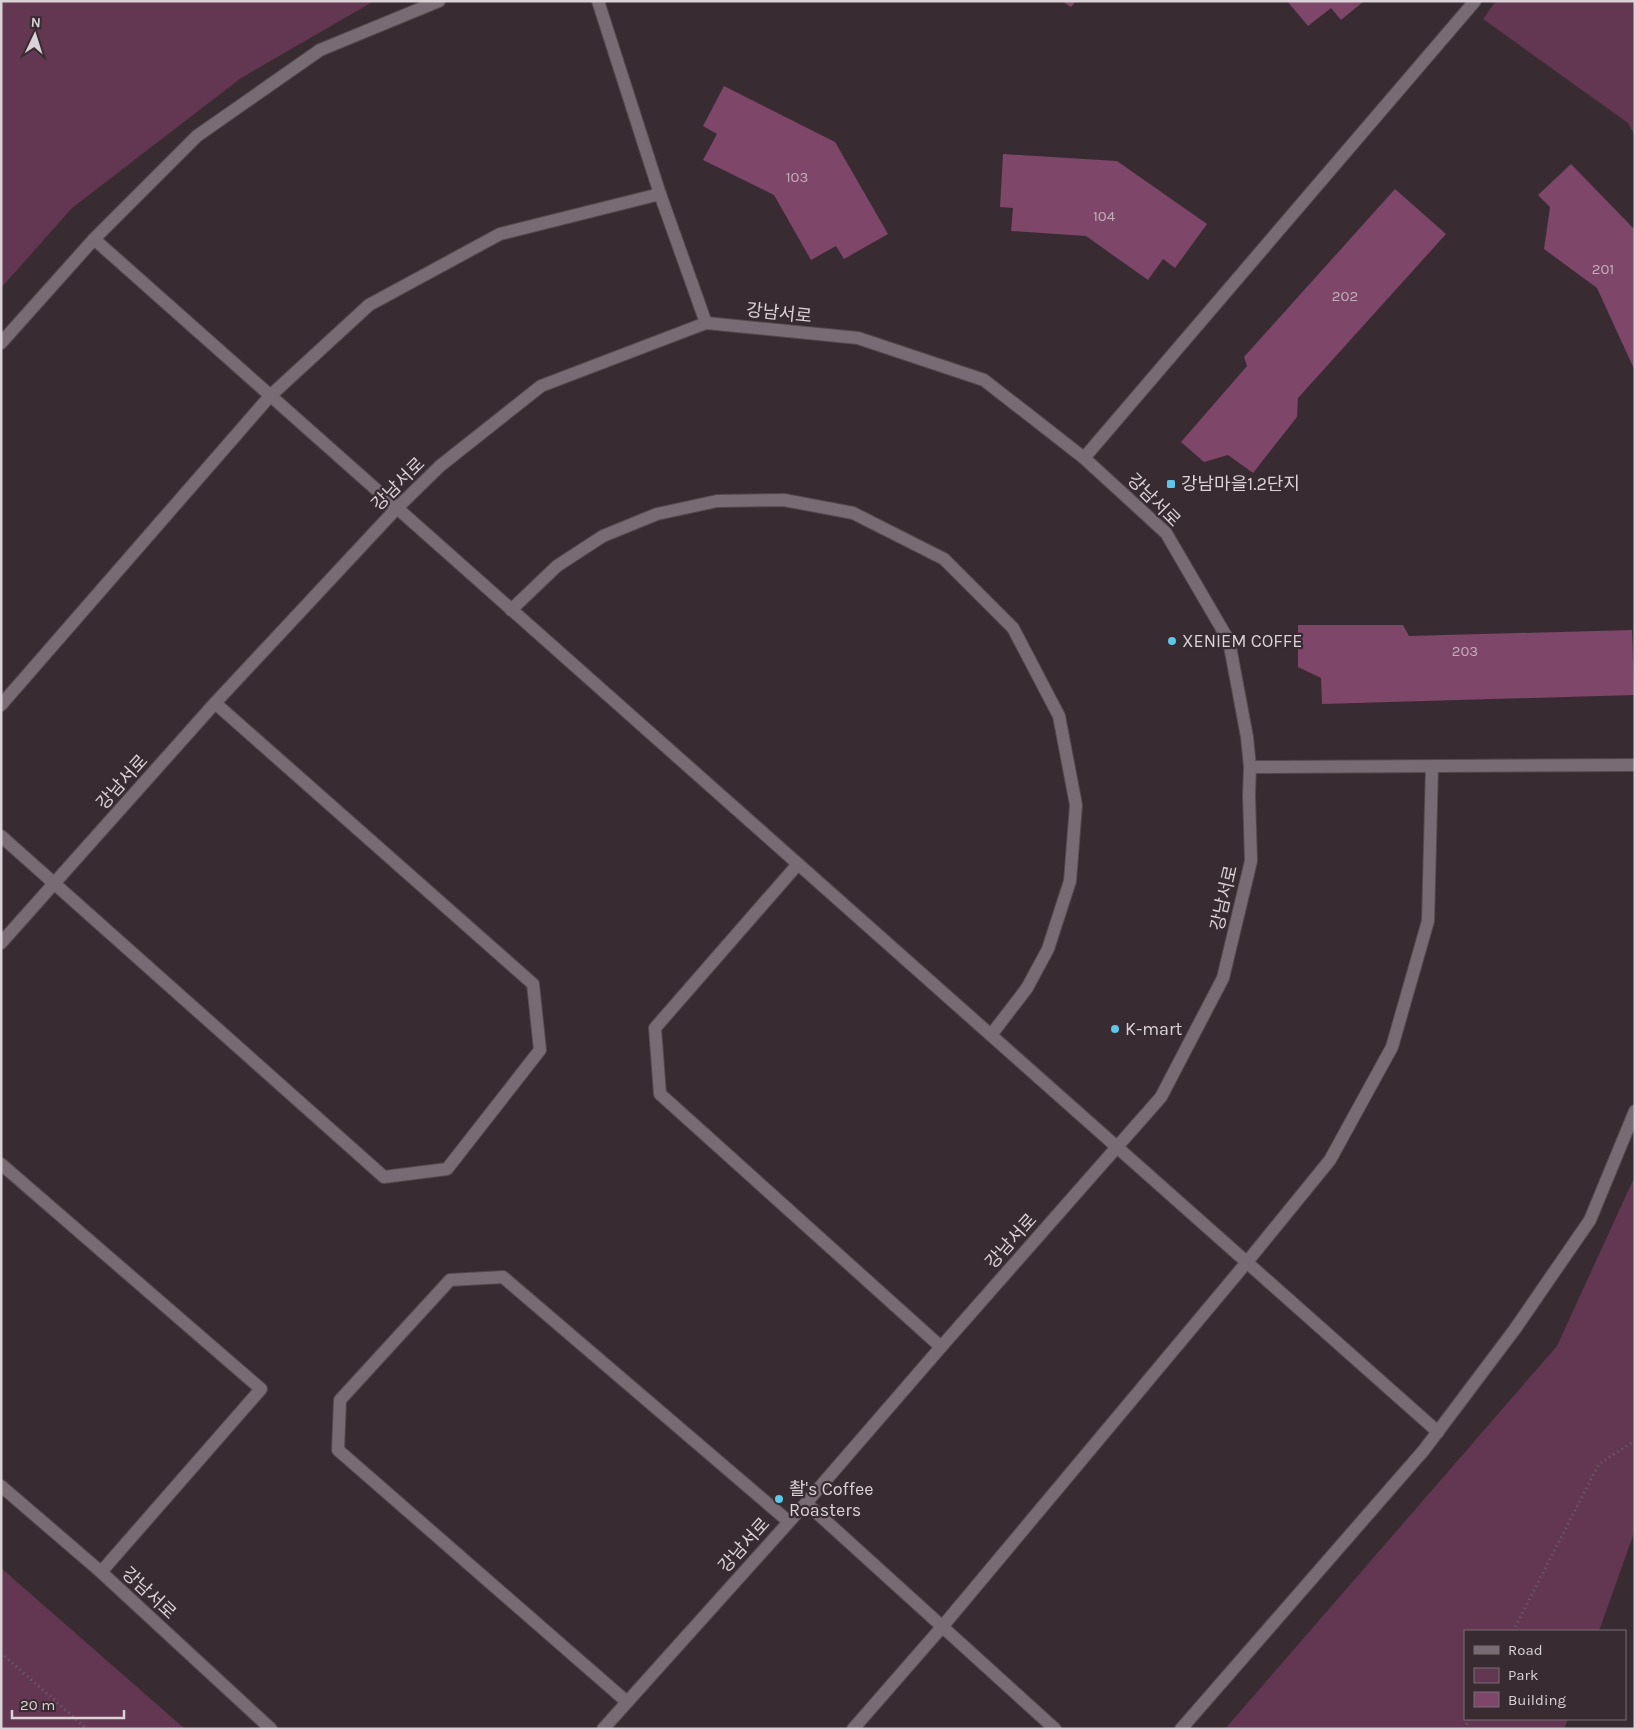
<svg xmlns="http://www.w3.org/2000/svg" width="1636" height="1730" viewBox="0 0 1636 1730" font-family="Karla,'Noto Sans KR',sans-serif">
<style>
.green{fill:#633751}
.building{fill:#7e4668}
.lines{fill:none;stroke-linecap:round;stroke-linejoin:round}
.service-casing{stroke:#53494f;stroke-width:14}
.minor-casing{stroke:#53494f;stroke-width:14}
.tertiary-casing{stroke:#53494f;stroke-width:14}
.path{stroke:#6e6368;stroke-width:3;stroke-dasharray:1 4;stroke-linecap:butt}
.service{stroke:#796b73;stroke-width:12}
.minor{stroke:#796b73;stroke-width:12}
.tertiary{stroke:#796b73;stroke-width:12}
.poi-dot{fill:#5cc7e8;stroke:#382c32;stroke-width:2}
.labels{text-anchor:middle;dominant-baseline:central;stroke-width:4.5;stroke-linejoin:round;paint-order:stroke}
.number-label{font-size:15px;fill:#c3afba}
.street-label{font-size:18px;fill:#dad2d6;stroke:#382c32}
.poi-label{font-size:18px;fill:#dad2d6;stroke:#382c32;text-anchor:start}
</style>
<rect width="100%" height="100%" fill="#382c32"/>
<g class="green">
<polygon points="1,1 374,1 241,78 72,208 1,288"/>
<polygon points="1496,1 1635,1 1635,136 1628,123 1483,19"/>
<polygon points="1635,1176 1635,1530 1599,1631 1465,1631 1465,1719 1568,1719 1564,1729 1225,1729 1557,1346"/>
<polygon points="1,1568 185,1729 1,1729"/>
</g>
<g class="building">
<polygon points="1062,1 1076,1 1071,7"/>
<polygon points="1287,1 1364,1 1341,20 1331,8 1308,26"/>
<polygon points="724,86 835,142 888,234 844,259 836,246 811,260 774,195 703,160 717,134 703,126"/>
<polygon points="1003,154 1117,161 1207,224 1175,268 1163,259 1148,280 1086,236 1011,231 1013,208 1000,207"/>
<polygon points="1571,164 1635,230 1635,371 1597,288 1544,249 1550,207 1538,195"/>
<polygon points="1395,189 1446,234 1298,398 1297,417 1253,473 1228,455 1204,462 1181,442 1247,366 1244,357"/>
<polygon points="1298,625 1403,625 1409,636 1632,630 1634,695 1322,704 1321,678 1298,667"/>
</g>
<g class="lines">
<g class="service-casing">
<g id="service">
<polyline points="94,239 1438,1432"/>
<polyline points="1,836 384,1177 447,1169 540,1050 533,984 215,703"/>
<polyline points="798,864 655,1028 660,1094 941,1347"/>
<polyline points="1,1164 261,1389 101,1572"/>
<polyline points="806,1503 1055,1729"/>
<polyline points="627,1702 338,1450 340,1400 450,1280 503,1277 788,1521"/>
</g>
</g>
<g class="minor-casing">
<g id="minor">
<polyline points="598,1 660,194 706,323"/>
<polyline points="1,343 94,239 197,136 320,50 439,1"/>
<polyline points="1084,458 1475,1"/>
<polyline points="511,610 557,566 603,536 657,514 717,501 784,500 853,513 944,559 1013,628 1059,716 1076,805 1070,881 1048,949 1027,988 991,1035"/>
<polyline points="1,705 270,396 369,305 500,234 660,194"/>
<polyline points="1250,767 1635,765"/>
<polyline points="853,1729 942,1627 1247,1262 1330,1160 1392,1047 1428,921 1432,766"/>
<polyline points="1181,1729 1424,1450 1515,1329 1590,1220 1635,1111"/>
</g>
</g>
<g class="tertiary-casing">
<g id="tertiary">
<polyline points="1,943 215,703 397,508 440,466 541,386 706,323 858,338 984,380 1084,458 1166,533 1229,641 1247,737 1250,767 1249,795 1251,861 1223,978 1161,1097 941,1347 806,1503 603,1729"/>
<polyline points="1,1486 101,1572 271,1729"/>
</g>
</g>
<g class="path">
<polyline points="1513,1631 1599,1464 1631,1443 1635,1442"/>
<polyline points="1,1653 87,1729"/>
<polyline points="1464,1729 1469,1719"/>
</g>
<use href="#service" class="service"/>
<use href="#minor" class="minor"/>
<use href="#tertiary" class="tertiary"/>
</g>
<g class="poi-dot">
<rect x="1166" y="479" width="10" height="10" rx="2.5"/>
<circle cx="1172" cy="641" r="5"/>
<circle cx="1115" cy="1029" r="5"/>
<circle cx="779" cy="1499" r="5"/>
</g>
<g class="labels">
<g class="number-label">
<text x="797" y="177">103</text>
<text x="1104" y="216">104</text>
<text x="1603" y="269">201</text>
<text x="1345" y="296">202</text>
<text x="1465" y="651">203</text>
</g>
<g class="street-label">
<text transform="translate(779 313) rotate(6)">강남서로</text>
<text transform="translate(398 484) rotate(-45)">강남서로</text>
<text transform="translate(1154 500) rotate(45)">강남서로</text>
<text transform="translate(122 782) rotate(-48)">강남서로</text>
<text transform="translate(1224 898) rotate(-77)">강남서로</text>
<text transform="translate(1011 1241) rotate(-48)">강남서로</text>
<text transform="translate(744 1545) rotate(-48)">강남서로</text>
<text transform="translate(149 1593) rotate(43)">강남서로</text>
</g>
<g class="poi-label">
<text x="1181" y="484">강남마을1.2단지</text>
<text x="1182" y="641">XENIEM COFFE</text>
<text x="1125" y="1029">K-mart</text>
<text x="789" y="1489">촬's Coffee<tspan x="789" dy="21">Roasters</tspan></text>
</g>
</g>
<rect width="1636" height="1730" fill="none" stroke="#dad2d6" stroke-width="5"/>
<rect x="1464" y="1630" width="162" height="90" fill="#382c32" stroke="#796e74"/>
<rect x="1474" y="1646" width="25" height="8" fill="#796b73" stroke="#796e74"/>
<text x="1508" y="1655" font-size="15" fill="#dad2d6">Road</text>
<rect x="1474" y="1668" width="25" height="15" fill="#633751" stroke="#796e74"/>
<text x="1508" y="1680" font-size="15" fill="#dad2d6">Park</text>
<rect x="1474" y="1692" width="25" height="15" fill="#7e4668" stroke="#796e74"/>
<text x="1508" y="1705" font-size="15" fill="#dad2d6">Building</text>
<g transform="translate(35 35) rotate(4)" stroke="#382c32" stroke-width="4" paint-order="stroke">
<path d="M0-4L9 19L0 12L-9 19Z" fill="#dad2d6"/>
<text y="-8" font-size="14" font-weight="bold" text-anchor="middle" fill="#dad2d6">N</text>
</g>
<path d="M12 1710v8h112v-8" fill="none" stroke="#dad2d6" stroke-width="2.5"/>
<text x="20" y="1710" font-size="15" fill="#dad2d6" stroke="#382c32" stroke-width="4" paint-order="stroke">20 m</text>
</svg>
